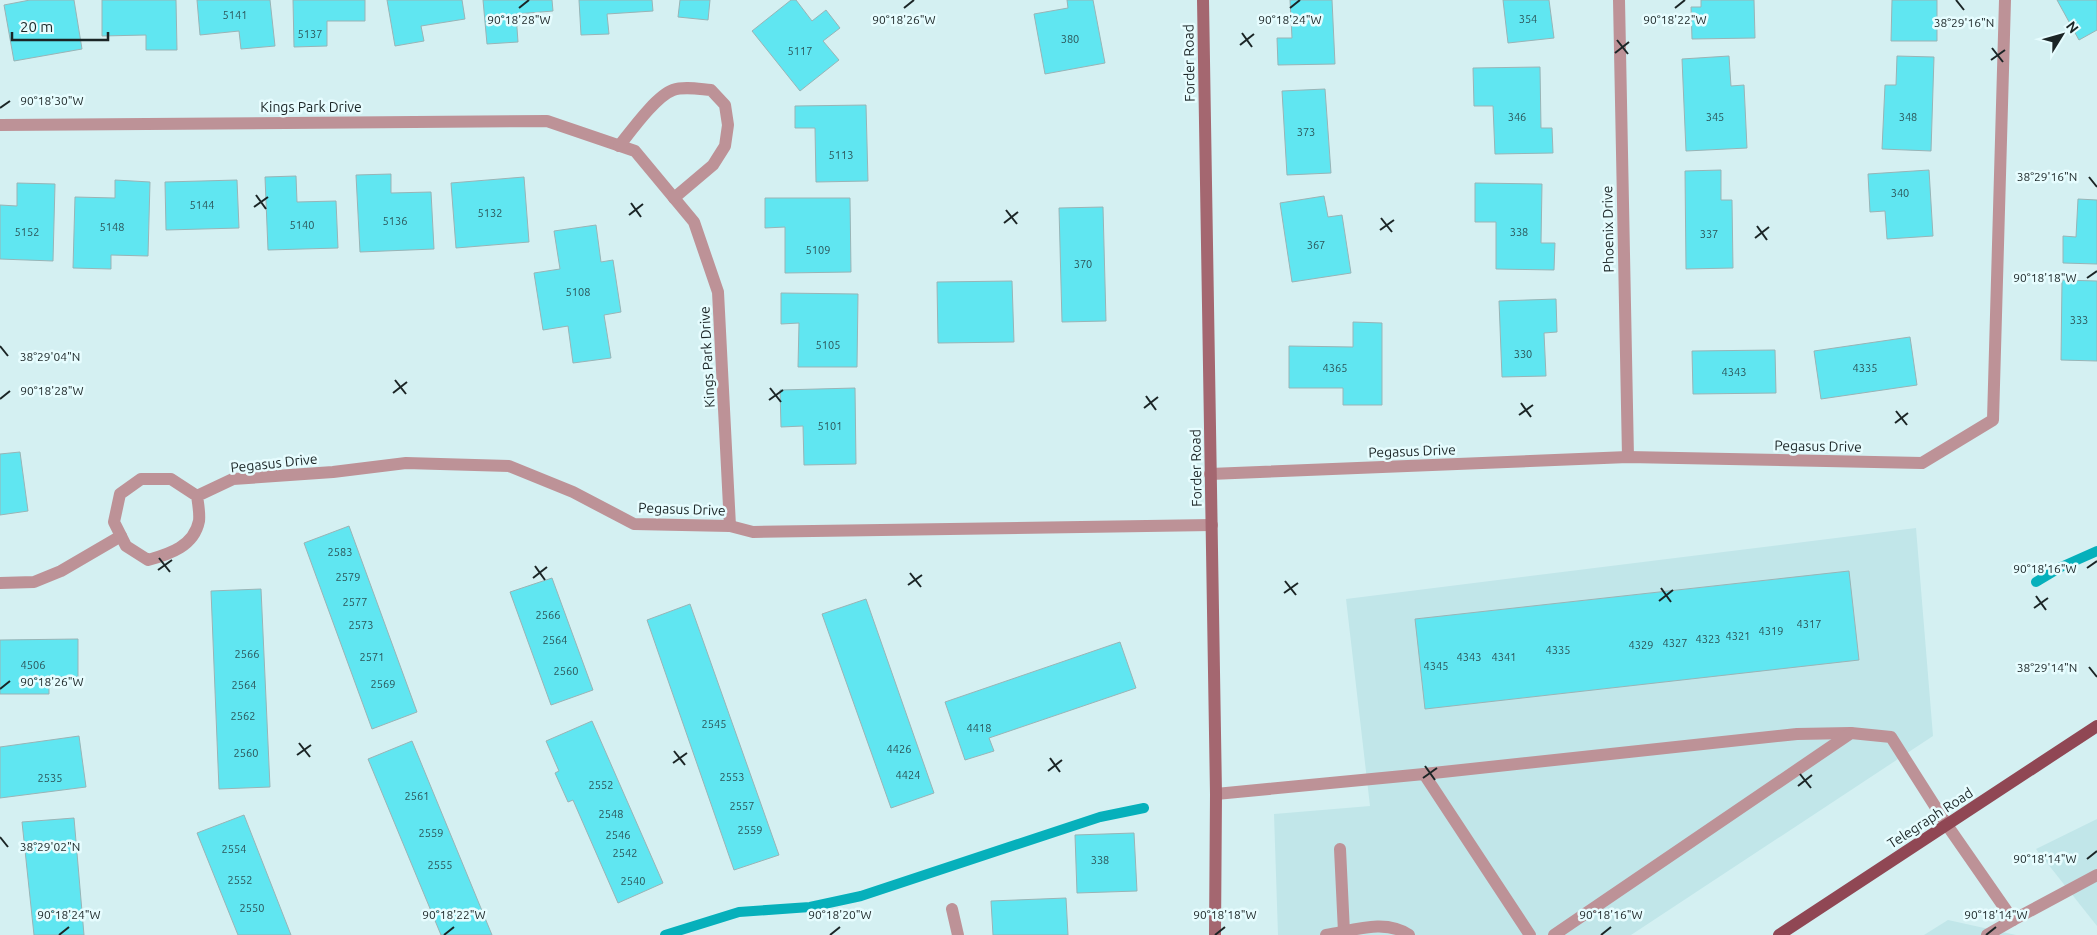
<svg xmlns="http://www.w3.org/2000/svg" width="2097" height="935" viewBox="0 0 2097 935" font-family="Ubuntu,sans-serif">
<style>
.built{fill:#c1e6e9}
.lines{fill:none;stroke-linecap:round;stroke-linejoin:round}
.stream{stroke:#06b0bb;stroke-width:10}
.building{fill:#60e6f1;stroke:#99b4b6}
.lane{stroke:#bd9297;stroke-width:12}
.street{stroke:#bd9297;stroke-width:12}
.secondary{stroke:#a46770;stroke-width:12}
.primary{stroke:#904754;stroke-width:12}
.ticks{fill:none;stroke:#1b2526;stroke-width:2}
.labels{text-anchor:middle;dominant-baseline:central;stroke-width:5;stroke-linejoin:round;paint-order:stroke}
.number-label{font-size:11px;fill:#2c5559}
.street-label{font-size:14px;fill:#1b2526;stroke:#e6fcfe}
.ticks-label{font-size:12px;text-anchor:middle;fill:#1b2526;stroke:#e6fcfe;stroke-width:5;stroke-linejoin:round;paint-order:stroke}
</style>
<rect width="100%" height="100%" fill="#d4f0f2"/>
<g class="built">
<polygon points="1916,528 1933,736 1631,935 1278,935 1274,814 1370,806 1346,599"/>
<polygon points="2097,819 2097,926 2036,849"/>
<polygon points="1948,920 2016,935 1924,935"/>
</g>
<g class="lines">
<g class="stream">
<polyline points="2036,582 2061,567 2097,551"/>
<polyline points="665,935 739,912 810,907 861,896 1100,817 1144,808"/>
</g>
</g>
<g class="building">
<polygon points="30,0 74,0 82,49 14,61 4,5"/>
<polygon points="102,0 176,0 177,50 146,50 146,35 102,36"/>
<polygon points="197,0 270,0 275,46 241,49 239,31 200,35"/>
<polygon points="293,0 365,0 365,21 327,21 327,46 294,47"/>
<polygon points="387,0 462,0 465,19 421,26 424,41 395,46"/>
<polygon points="483,0 552,0 553,11 516,14 518,42 487,44"/>
<polygon points="579,0 652,0 653,11 607,14 609,34 581,35"/>
<polygon points="680,0 710,0 708,20 678,17"/>
<polygon points="791,0 796,0 812,21 826,10 840,28 823,41 839,60 800,91 752,31"/>
<polygon points="1067,0 1093,0 1105,63 1045,74 1034,14 1068,8"/>
<polygon points="1290,0 1332,0 1335,64 1278,65 1277,38 1292,38"/>
<polygon points="1503,0 1549,0 1554,38 1508,43"/>
<polygon points="1701,0 1754,0 1755,38 1692,39 1691,7 1701,7"/>
<polygon points="1892,0 1937,0 1937,41 1891,41"/>
<polygon points="2057,0 2097,0 2097,30 2079,40"/>
<polygon points="1729,56 1731,86 1744,85 1747,148 1686,151 1682,59"/>
<polygon points="1897,56 1934,57 1931,151 1882,149 1885,85 1896,85"/>
<polygon points="1540,67 1541,128 1552,128 1553,153 1495,154 1493,106 1474,106 1473,68"/>
<polygon points="1325,89 1331,173 1287,175 1282,91"/>
<polygon points="866,105 868,181 816,182 815,128 795,128 795,106"/>
<polygon points="1721,170 1721,200 1732,200 1733,268 1686,269 1685,171"/>
<polygon points="1929,170 1933,236 1887,239 1885,211 1870,212 1868,174"/>
<polygon points="391,174 391,193 431,192 434,249 360,252 356,175"/>
<polygon points="296,176 297,202 336,201 338,248 268,250 265,177"/>
<polygon points="524,177 529,242 456,248 451,183"/>
<polygon points="115,180 150,182 148,256 111,255 111,269 73,268 75,197 115,198"/>
<polygon points="237,180 239,228 166,230 165,182"/>
<polygon points="17,183 55,184 53,261 0,259 0,205 17,206"/>
<polygon points="1475,183 1542,184 1541,243 1555,243 1554,270 1496,269 1496,222 1475,222"/>
<polygon points="1324,196 1328,217 1342,215 1351,273 1292,282 1280,203"/>
<polygon points="765,198 850,198 851,272 785,273 785,227 765,228"/>
<polygon points="2078,199 2097,200 2097,264 2063,263 2063,236 2076,237"/>
<polygon points="1103,207 1106,321 1062,322 1059,208"/>
<polygon points="596,225 601,262 613,260 621,312 604,315 611,358 573,363 568,326 543,330 534,273 560,269 554,231"/>
<polygon points="2062,280 2097,281 2097,361 2061,360"/>
<polygon points="1012,281 1014,342 938,343 937,282"/>
<polygon points="781,293 858,294 857,367 798,367 799,323 781,324"/>
<polygon points="1556,299 1557,332 1544,333 1546,376 1502,377 1499,301"/>
<polygon points="1353,322 1382,323 1382,405 1343,405 1343,388 1289,388 1289,346 1353,347"/>
<polygon points="1910,337 1917,385 1821,399 1814,351"/>
<polygon points="1775,350 1776,393 1693,394 1692,351"/>
<polygon points="855,388 856,464 804,465 803,426 781,427 780,390"/>
<polygon points="20,452 28,511 0,515 0,454"/>
<polygon points="349,526 417,712 372,729 304,543"/>
<polygon points="1849,571 1859,660 1425,709 1415,619"/>
<polygon points="552,578 593,690 551,705 510,592"/>
<polygon points="261,589 270,787 219,789 211,591"/>
<polygon points="866,599 934,793 891,808 822,614"/>
<polygon points="690,604 779,855 734,870 647,620"/>
<polygon points="78,639 78,677 49,677 49,694 0,694 0,640"/>
<polygon points="1120,642 1136,688 989,738 994,751 965,760 945,702"/>
<polygon points="592,721 663,883 618,903 573,800 568,802 555,773 559,771 546,741"/>
<polygon points="79,736 86,787 0,798 0,747"/>
<polygon points="412,741 492,935 441,935 368,759"/>
<polygon points="244,815 291,935 238,935 197,833"/>
<polygon points="74,818 84,935 34,935 22,822"/>
<polygon points="1134,833 1137,891 1077,893 1075,835"/>
<polygon points="1066,898 1068,935 993,935 991,901"/>
</g>
<g class="lines">
<g class="lane">
<polyline points="0,583 34,582 61,571 121,536"/>
<polyline points="1424,774 1797,734 1851,733"/>
<polyline points="1216,794 1424,774 1530,935"/>
<polyline points="1340,849 1344,932"/>
<polyline points="952,909 958,935"/>
<polyline points="2013,920 2097,875"/>
<path d="M1326,935C1352,931 1385,918 1409,935"/>
<polyline points="1554,935 1851,733 1891,737 1947,825 2013,920 1987,935"/>
</g>
<g class="street">
<polyline points="1619,0 1628,457"/>
<polyline points="0,125 547,121 635,151 694,222 718,292 730,526"/>
<path d="M619,146C631,131 656,96 673,90C684,86 699,89 711,90L725,105L728,125L725,146L713,165L674,198"/>
<polyline points="1210,474 1628,457 1922,463 1993,420 2005,0"/>
<path d="M197,496C198,503 200,513 199,521C194,546 170,554 148,560L126,546L114,522L120,494L141,479H171L197,496L233,479L333,472L406,463L509,466L573,492L634,524L730,526L753,532L1212,525"/>
</g>
<polyline class="secondary" points="1203,0 1216,794 1215,935"/>
<polyline class="primary" points="1779,935 2097,726"/>
</g>
<path class="ticks" d="M1956,0L1964,10M519,8L529,0M904,8L914,0M1290,8L1300,0M1675,8L1685,0M1242,33L1252,47M1617,40L1628,54M1240,45L1254,34M1992,48L2003,62M1615,53L1629,42M1991,60L2005,50M0,108L10,101M2089,177L2097,187M256,195L266,209M631,203L641,217M254,207L268,197M1006,210L1017,224M629,215L643,204M1381,218L1392,232M1004,223L1018,212M1757,226L1767,240M1380,230L1394,220M1755,238L1769,227M2087,278L2097,271M0,346L8,356M395,380L406,394M770,388L781,402M393,393L407,382M1146,396L1156,410M0,399L10,391M769,400L783,390M1521,403L1531,417M1144,408L1158,397M1896,411L1907,425M1519,415L1533,405M1895,423L1908,413M159,558L170,572M535,566L545,580M2087,568L2097,561M158,570L172,560M910,573L921,587M533,578L547,567M1285,581L1296,595M908,585L922,575M1661,588L1671,602M1284,593L1298,583M2036,596L2046,610M1659,601L1673,590M2034,608L2048,598M2089,667L2097,677M0,689L10,681M299,743L310,757M674,751L685,765M297,755L311,745M1050,758L1060,772M673,763L687,753M1425,766L1435,780M1048,771L1062,760M1800,774L1811,788M1423,778L1437,768M1798,786L1812,775M0,837L8,847M2087,859L2097,851M59,935L69,927M444,935L454,927M830,935L840,927M1215,935L1225,927M1601,935L1611,927M1986,935L1996,927"/>
<g class="labels">
<g class="number-label">
<text x="235" y="15">5141</text>
<text x="1528" y="19">354</text>
<text x="310" y="34">5137</text>
<text x="1070" y="39">380</text>
<text x="800" y="51">5117</text>
<text x="1517" y="117">346</text>
<text x="1715" y="117">345</text>
<text x="1908" y="117">348</text>
<text x="1306" y="132">373</text>
<text x="841" y="155">5113</text>
<text x="1900" y="193">340</text>
<text x="202" y="205">5144</text>
<text x="490" y="213">5132</text>
<text x="395" y="221">5136</text>
<text x="302" y="225">5140</text>
<text x="112" y="227">5148</text>
<text x="27" y="232">5152</text>
<text x="1519" y="232">338</text>
<text x="1709" y="234">337</text>
<text x="1316" y="245">367</text>
<text x="818" y="250">5109</text>
<text x="1083" y="264">370</text>
<text x="578" y="292">5108</text>
<text x="2079" y="320">333</text>
<text x="828" y="345">5105</text>
<text x="1523" y="354">330</text>
<text x="1335" y="368">4365</text>
<text x="1865" y="368">4335</text>
<text x="1734" y="372">4343</text>
<text x="830" y="426">5101</text>
<text x="340" y="552">2583</text>
<text x="348" y="577">2579</text>
<text x="355" y="602">2577</text>
<text x="548" y="615">2566</text>
<text x="1809" y="624">4317</text>
<text x="361" y="625">2573</text>
<text x="1771" y="631">4319</text>
<text x="1738" y="636">4321</text>
<text x="1708" y="639">4323</text>
<text x="555" y="640">2564</text>
<text x="1675" y="643">4327</text>
<text x="1641" y="645">4329</text>
<text x="1558" y="650">4335</text>
<text x="247" y="654">2566</text>
<text x="372" y="657">2571</text>
<text x="1469" y="657">4343</text>
<text x="1504" y="657">4341</text>
<text x="33" y="665">4506</text>
<text x="1436" y="666">4345</text>
<text x="566" y="671">2560</text>
<text x="383" y="684">2569</text>
<text x="244" y="685">2564</text>
<text x="243" y="716">2562</text>
<text x="714" y="724">2545</text>
<text x="979" y="728">4418</text>
<text x="899" y="749">4426</text>
<text x="246" y="753">2560</text>
<text x="908" y="775">4424</text>
<text x="732" y="777">2553</text>
<text x="50" y="778">2535</text>
<text x="601" y="785">2552</text>
<text x="417" y="796">2561</text>
<text x="742" y="806">2557</text>
<text x="611" y="814">2548</text>
<text x="750" y="830">2559</text>
<text x="431" y="833">2559</text>
<text x="618" y="835">2546</text>
<text x="234" y="849">2554</text>
<text x="625" y="853">2542</text>
<text x="1100" y="860">338</text>
<text x="440" y="865">2555</text>
<text x="240" y="880">2552</text>
<text x="633" y="881">2540</text>
<text x="252" y="908">2550</text>
</g>
<g class="street-label">
<text transform="translate(1189 63) rotate(-91)">Forder Road</text>
<text x="311" y="107">Kings Park Drive</text>
<text transform="translate(1608 229) rotate(-91)">Phoenix Drive</text>
<text transform="translate(707 357) rotate(-93)">Kings Park Drive</text>
<text transform="translate(1818 446) rotate(1)">Pegasus Drive</text>
<text transform="translate(1412 451) rotate(-2)">Pegasus Drive</text>
<text transform="translate(274 463) rotate(-6)">Pegasus Drive</text>
<text transform="translate(1196 468) rotate(-91)">Forder Road</text>
<text transform="translate(682 509) rotate(2)">Pegasus Drive</text>
<text transform="translate(1930 818) rotate(-33)">Telegraph Road</text>
</g>
</g>
<g class="ticks-label">
<text x="519" y="24">90°18'28"W</text>
<text x="1290" y="24">90°18'24"W</text>
<text x="1675" y="24">90°18'22"W</text>
<text x="904" y="24">90°18'26"W</text>
<text x="1964" y="27">38°29'16"N</text>
<text x="52" y="105">90°18'30"W</text>
<text x="2047" y="181">38°29'16"N</text>
<text x="2045" y="282">90°18'18"W</text>
<text x="50" y="361">38°29'04"N</text>
<text x="52" y="395">90°18'28"W</text>
<text x="2045" y="573">90°18'16"W</text>
<text x="2047" y="672">38°29'14"N</text>
<text x="52" y="686">90°18'26"W</text>
<text x="50" y="851">38°29'02"N</text>
<text x="2045" y="863">90°18'14"W</text>
<text x="69" y="919">90°18'24"W</text>
<text x="454" y="919">90°18'22"W</text>
<text x="840" y="919">90°18'20"W</text>
<text x="1225" y="919">90°18'18"W</text>
<text x="1611" y="919">90°18'16"W</text>
<text x="1996" y="919">90°18'14"W</text>
</g>
<g transform="translate(2062 35) rotate(53)" stroke="#e6fcfe" stroke-width="4" paint-order="stroke">
<path d="M0-4L9 19L0 12L-9 19Z" fill="#1b2526"/>
<text y="-8" font-size="14" font-weight="bold" text-anchor="middle" fill="#1b2526">N</text>
</g>
<path d="M12 32v8h96v-8" fill="none" stroke="#1b2526" stroke-width="2.5"/>
<text x="20" y="32" font-size="15" fill="#1b2526" stroke="#e6fcfe" stroke-width="4" paint-order="stroke">20 m</text>
</svg>
